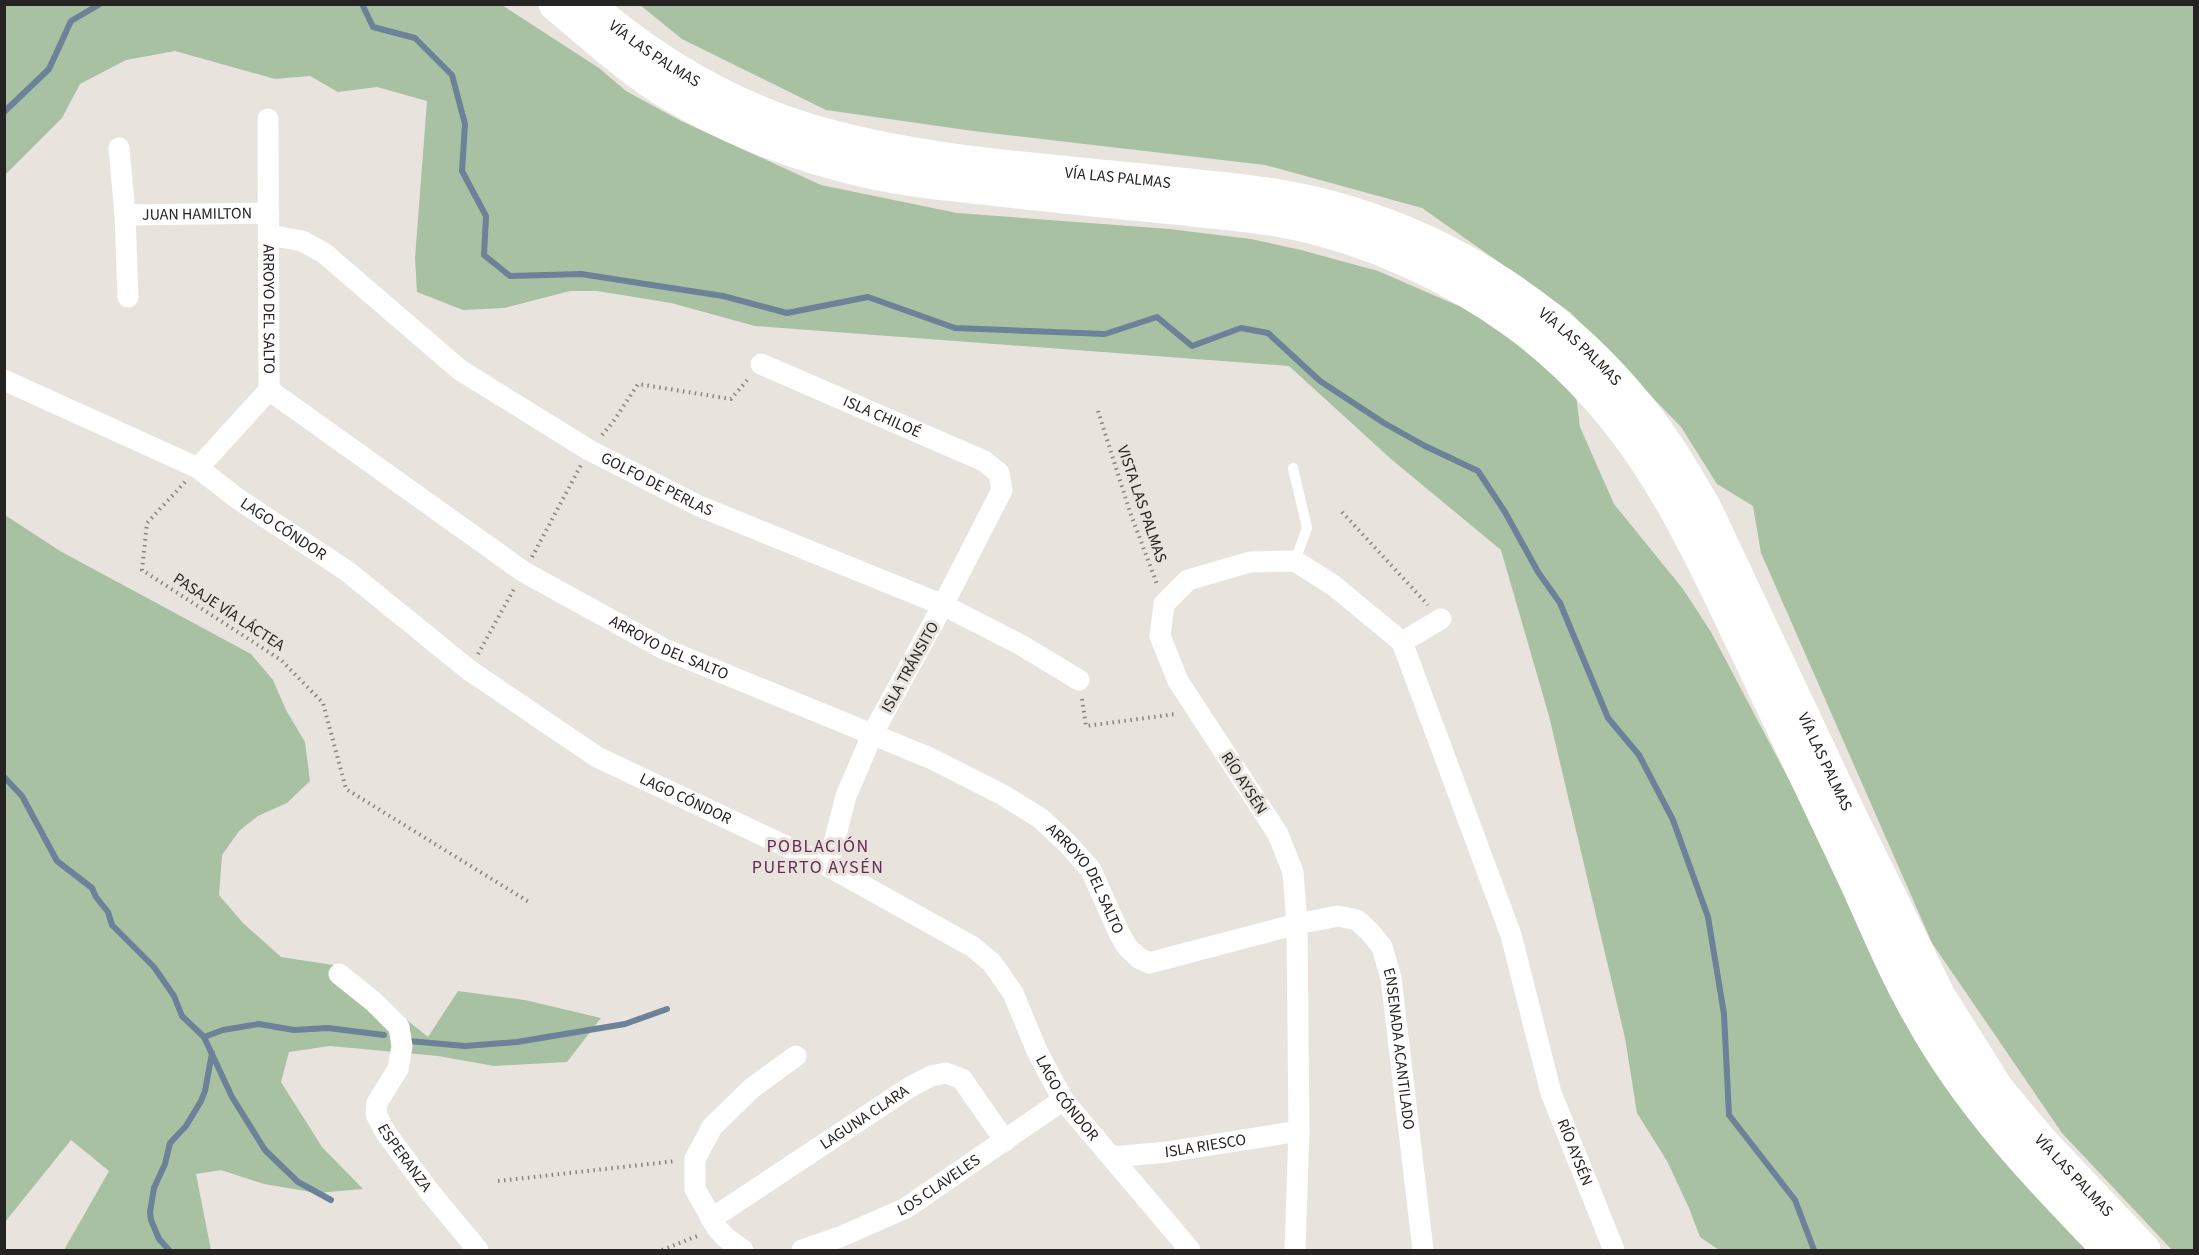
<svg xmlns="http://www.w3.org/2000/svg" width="2199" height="1255" viewBox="0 0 2199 1255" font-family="'Source Sans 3',sans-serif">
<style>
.green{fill:#a9c1a3}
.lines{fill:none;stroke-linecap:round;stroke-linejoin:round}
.stream{stroke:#6b8298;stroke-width:6}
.path{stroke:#888480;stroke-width:4;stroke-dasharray:1.5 4.5;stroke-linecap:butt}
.lane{stroke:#fff;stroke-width:10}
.street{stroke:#fff;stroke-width:21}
.highway{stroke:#fff;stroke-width:33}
.labels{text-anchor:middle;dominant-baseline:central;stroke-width:6;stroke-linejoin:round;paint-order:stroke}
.street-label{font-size:16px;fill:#262422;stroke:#e8e3dd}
.neighbourhood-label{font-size:18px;letter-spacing:1.5px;fill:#652a51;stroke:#e8e3dd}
</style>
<rect width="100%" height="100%" fill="#e8e3dd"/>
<g class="green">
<polygon points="5,5 502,5 599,68 626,91 681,121 821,185 957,213 1169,229 1251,239 1301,250 1378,271 1468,310 1512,337 1576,395 1580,427 1614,504 1683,589 1711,632 1844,884 2090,1250 1719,1250 1700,1237 1689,1208 1667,1161 1637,1113 1625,1038 1549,716 1501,550 1391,459 1289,366 755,326 671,303 597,291 570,291 504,308 463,310 417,292 415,258 427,101 377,87 338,92 310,76 275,79 175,51 126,60 80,84 62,118 5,175"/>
<polygon points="640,5 2194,5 2194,1250 2172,1250 2062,1133 1932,943 1761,553 1753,506 1717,484 1681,427 1570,312 1422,208 1265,165 973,131 826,110 682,39"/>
<polygon points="5,515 60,551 251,654 273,680 286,710 305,742 310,781 287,803 258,816 239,831 222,855 219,895 243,923 281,957 340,966 428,1037 458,991 525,1000 601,1018 567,1062 494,1066 438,1056 330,1046 289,1052 281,1082 322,1147 363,1189 317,1193 264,1184 221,1170 196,1174 211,1250 64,1250 109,1171 71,1140 5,1222"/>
</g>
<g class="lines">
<g class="stream">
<polyline points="362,4 373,27 415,38 452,75 465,124 462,171 486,216 484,255 510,276 581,274 723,296 787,313 868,297 955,328 1105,334 1157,317 1192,346 1241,328 1268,333 1320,381 1384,423 1425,446 1478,471 1505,512 1538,572 1560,603 1608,718 1639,755 1673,820 1708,917 1724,1014 1729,1115 1795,1200 1814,1250"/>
<polyline points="4,112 49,69 71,21 100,4"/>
<polyline points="4,777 22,796 57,861 92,888 96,897 108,912 112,925 154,967 174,996 182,1016 204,1037 232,1097 265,1150 298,1182 331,1200"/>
<polyline points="204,1037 223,1030 259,1024 294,1030 328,1028 384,1035"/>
<polyline points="409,1041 465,1046 517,1042 625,1024 667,1009"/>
<polyline points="169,1250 159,1239 151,1220 150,1212 154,1188 165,1164 170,1143 186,1126 201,1101 205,1091 212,1053"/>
</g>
<g class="path">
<polyline points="1098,411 1130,512 1157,584"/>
<polyline points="602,435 613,422 638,384 731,399 749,378"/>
<polyline points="185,482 147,523 142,570 281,660 323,703 346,789 529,902"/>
<polyline points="1342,512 1428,605"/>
<polyline points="532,557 581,465"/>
<polyline points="478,654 515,587"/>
<polyline points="1082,699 1086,726 1176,714"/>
<polyline points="498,1181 676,1161"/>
<polyline points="662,1250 700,1235"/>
</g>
<polyline class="lane" points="1293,468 1307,528 1295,561"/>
<g class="street">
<path id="s1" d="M268,119L269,390"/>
<polyline points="119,148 125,215 128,297"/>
<path id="s2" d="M125,215L269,213"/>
<path id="s3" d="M269,235L302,241L324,253L460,370L589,450L699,506L943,605L1021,645L1079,680"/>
<path id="s4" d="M761,364L984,461L999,473L1002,490L943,605L873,733L846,796L828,866"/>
<path id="s5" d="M4,380L198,468L238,499L347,571L469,670L597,757L828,866L973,947L992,963L1013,993L1037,1051L1063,1100L1190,1250"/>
<path id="s6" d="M269,390L524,572L664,649L930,758L1003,795L1040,818L1067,843L1091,870L1119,933L1128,948L1139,958L1149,963L1297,924L1338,916L1357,920L1370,932L1382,947L1391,978L1423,1250"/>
<polyline points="198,468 269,390"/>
<polyline points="1402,642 1441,619"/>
<path id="s7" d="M339,974L374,1002L399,1027L402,1046L398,1069L377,1103L376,1114L386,1133L429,1191L478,1250"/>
<path id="s8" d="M1112,1157L1167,1152L1299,1131"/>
<path id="s9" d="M711,1219L910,1087L931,1076L946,1073L962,1079L1005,1141"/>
<polyline points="743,1250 725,1237 717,1228 695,1189 695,1159 712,1127 752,1088 796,1056"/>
<path id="s10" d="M802,1250L840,1237L906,1208L1063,1100"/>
<path id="s11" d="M1295,1250L1299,1131L1297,924L1293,872L1278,834L1178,681L1160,636L1164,604L1188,580L1250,562L1295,561L1333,585L1402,642L1511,935L1551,1093L1614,1250"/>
</g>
<g class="highway">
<path d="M555,4C596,38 637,77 684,102C740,133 802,157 865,171C903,180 943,184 982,188C1046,196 1111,202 1175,208C1214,213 1254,215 1293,223C1372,240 1452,276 1517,324C1634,410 1684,520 1744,646C1781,724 1818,802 1855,880C1876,926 1895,973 1920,1016C1969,1105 2039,1178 2109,1250"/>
<path id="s12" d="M587,4C652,60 727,105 809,130C920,163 1038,169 1152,181C1212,188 1271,191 1330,207C1453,240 1562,311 1642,411C1666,441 1685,474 1705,508L1849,813L1939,996L1998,1090L2041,1141L2144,1250"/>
</g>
</g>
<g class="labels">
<g class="street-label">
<text stroke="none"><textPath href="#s12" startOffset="84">VÍA LAS PALMAS</textPath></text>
<text stroke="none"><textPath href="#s12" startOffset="570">VÍA LAS PALMAS</textPath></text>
<text stroke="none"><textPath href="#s2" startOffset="72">JUAN HAMILTON</textPath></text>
<text stroke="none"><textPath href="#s1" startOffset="190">ARROYO DEL SALTO</textPath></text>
<text stroke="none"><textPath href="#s12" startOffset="1074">VÍA LAS PALMAS</textPath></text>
<text stroke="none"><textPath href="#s4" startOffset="132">ISLA CHILOÉ</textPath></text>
<text stroke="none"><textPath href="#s3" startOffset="466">GOLFO DE PERLAS</textPath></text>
<text transform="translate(1142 504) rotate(71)">VISTA LAS PALMAS</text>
<text stroke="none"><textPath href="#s5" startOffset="318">LAGO CÓNDOR</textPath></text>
<text transform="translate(229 612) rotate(33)">PASAJE VÍA LÁCTEA</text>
<text stroke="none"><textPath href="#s6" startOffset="477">ARROYO DEL SALTO</textPath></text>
<text transform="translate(910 667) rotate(-61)">ISLA TRÁNSITO</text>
<text stroke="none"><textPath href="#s12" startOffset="1560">VÍA LAS PALMAS</textPath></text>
<text transform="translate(1244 783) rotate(57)">RÍO AYSÉN</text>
<text stroke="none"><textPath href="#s5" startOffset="804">LAGO CÓNDOR</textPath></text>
<text stroke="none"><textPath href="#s6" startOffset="963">ARROYO DEL SALTO</textPath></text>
<text stroke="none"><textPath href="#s6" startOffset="1426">ENSENADA ACANTILADO</textPath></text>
<text stroke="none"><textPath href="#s5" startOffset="1308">LAGO CÓNDOR</textPath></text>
<text stroke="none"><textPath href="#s9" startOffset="184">LAGUNA CLARA</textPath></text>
<text stroke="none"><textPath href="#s8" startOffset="94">ISLA RIESCO</textPath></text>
<text stroke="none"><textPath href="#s11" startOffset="1500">RÍO AYSÉN</textPath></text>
<text stroke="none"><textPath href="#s7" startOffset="226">ESPERANZA</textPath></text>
<text stroke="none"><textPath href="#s12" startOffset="2046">VÍA LAS PALMAS</textPath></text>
<text stroke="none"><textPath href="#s10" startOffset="152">LOS CLAVELES</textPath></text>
</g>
<g class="neighbourhood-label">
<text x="818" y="846">POBLACIÓN<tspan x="818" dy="21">PUERTO AYSÉN</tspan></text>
</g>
</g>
<rect width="2199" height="1255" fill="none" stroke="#262422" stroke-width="12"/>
</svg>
